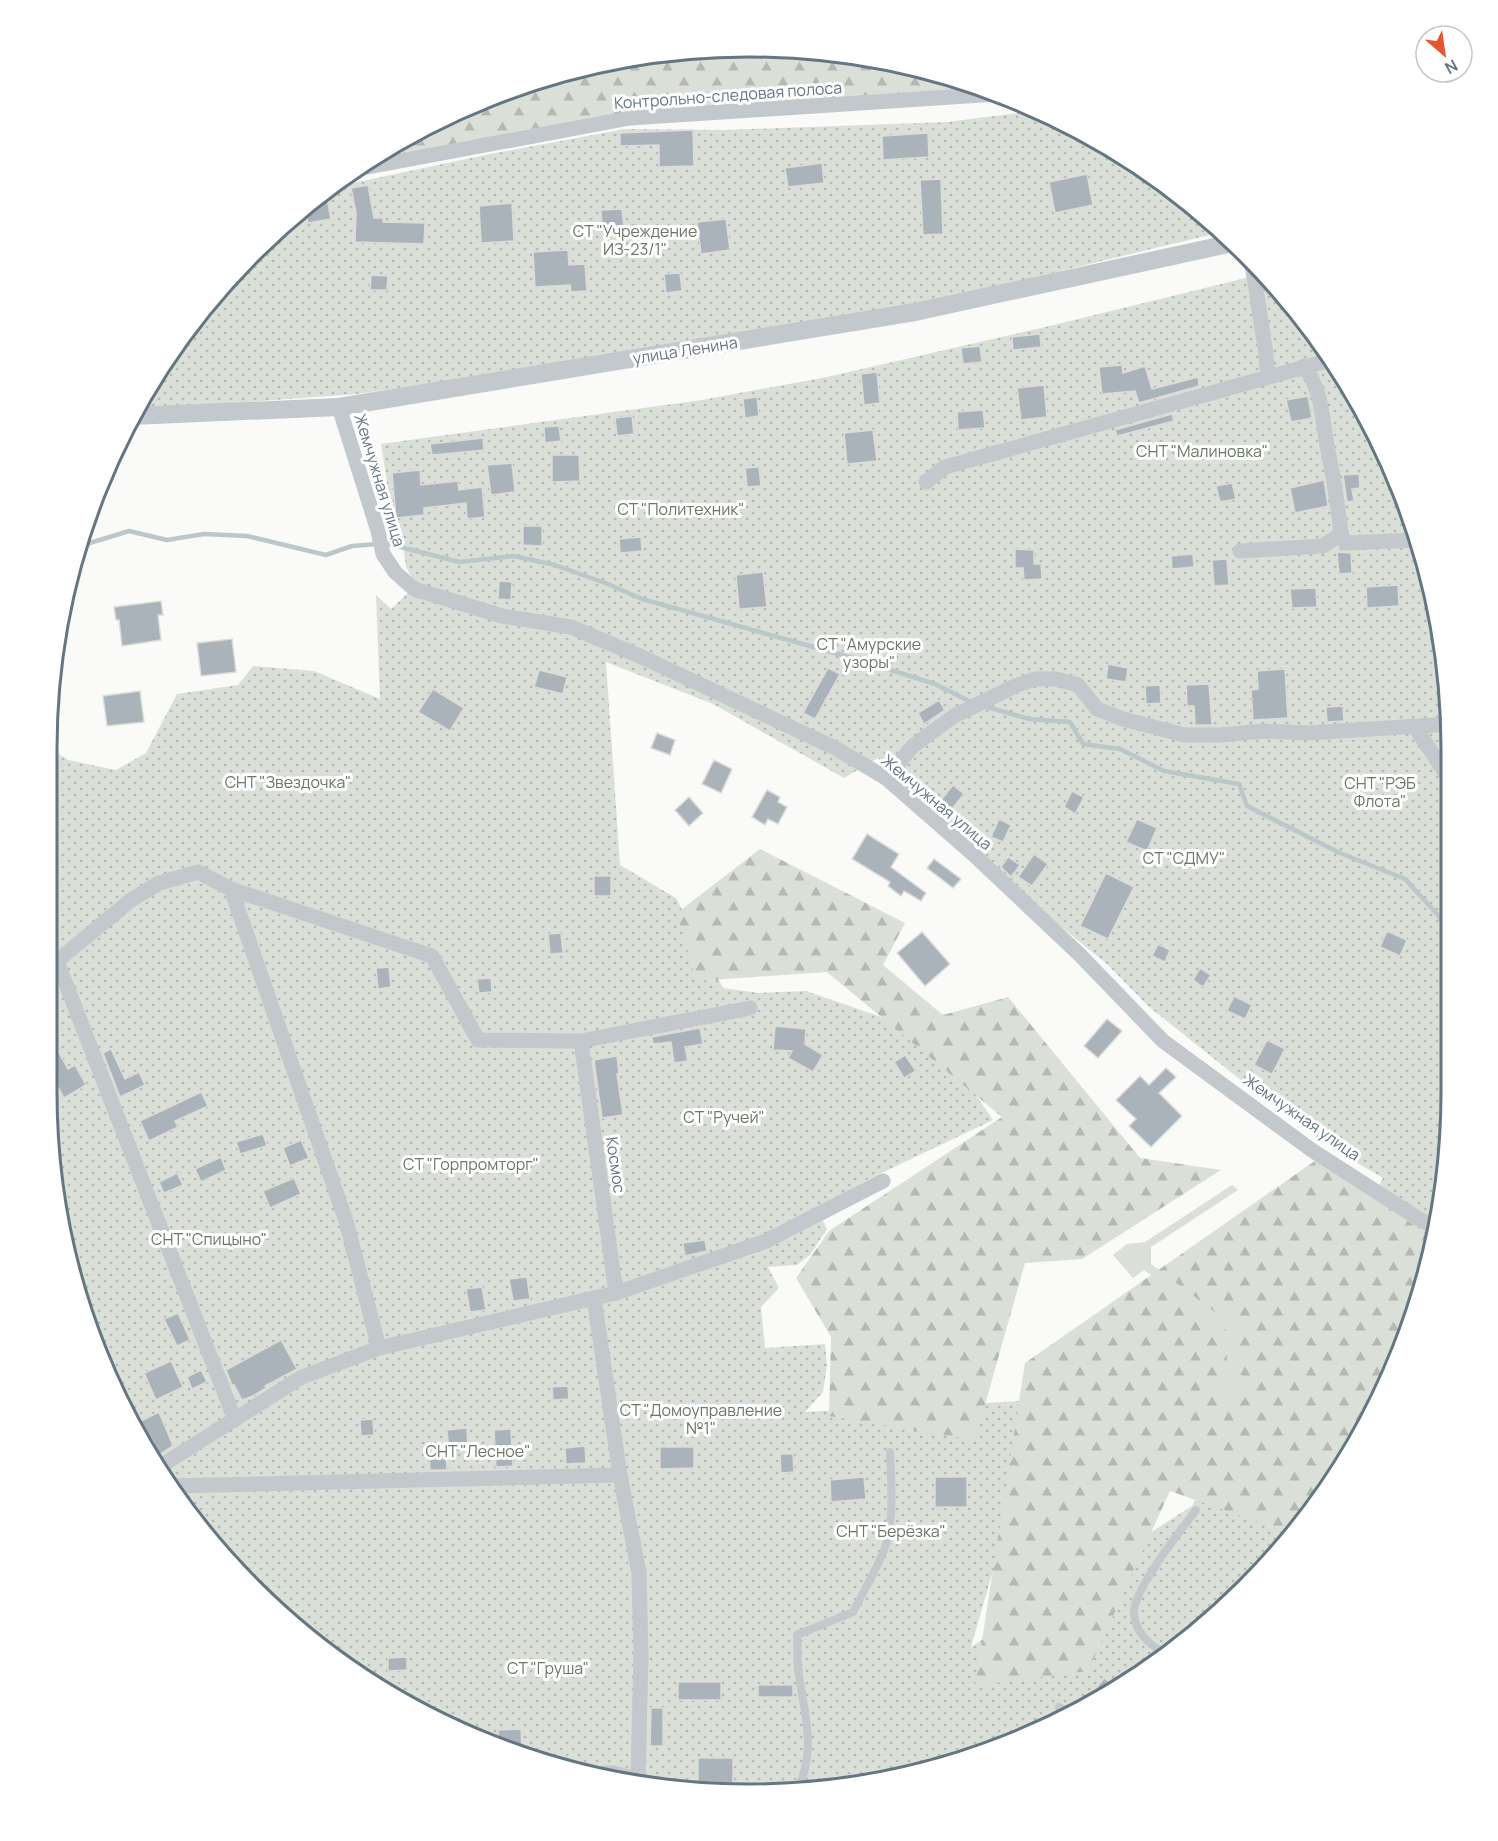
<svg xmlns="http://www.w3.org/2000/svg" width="1498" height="1841" viewBox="0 0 1498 1841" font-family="Manrope,sans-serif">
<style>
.grass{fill:url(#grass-dots);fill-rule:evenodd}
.forest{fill:url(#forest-firs)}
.park{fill:#dadfd7}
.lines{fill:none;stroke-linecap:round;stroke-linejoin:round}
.stream{stroke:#bbc7cb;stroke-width:4.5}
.building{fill:#aab3b9;stroke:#dcdcda;stroke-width:1.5}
.service{stroke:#c3c8cc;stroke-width:8}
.minor{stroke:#c3c8cc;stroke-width:15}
.tertiary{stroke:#c3c8cc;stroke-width:18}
.labels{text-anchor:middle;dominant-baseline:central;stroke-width:6;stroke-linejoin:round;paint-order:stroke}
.street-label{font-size:16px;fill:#657683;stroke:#fff}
.park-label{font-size:16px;fill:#687a64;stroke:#fff}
.rim{fill:none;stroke:#657683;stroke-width:3}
</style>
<defs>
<pattern id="grass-dots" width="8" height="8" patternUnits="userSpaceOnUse" patternTransform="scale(1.5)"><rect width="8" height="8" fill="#dadfd7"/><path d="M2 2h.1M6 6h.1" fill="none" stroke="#b4b9b4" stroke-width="1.8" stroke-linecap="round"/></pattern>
<pattern id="forest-firs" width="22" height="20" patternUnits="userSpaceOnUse" patternTransform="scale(1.5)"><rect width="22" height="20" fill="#dadfd7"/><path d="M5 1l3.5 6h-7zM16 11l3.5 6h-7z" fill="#b4b9b4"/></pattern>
</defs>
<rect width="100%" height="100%" fill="#fafaf8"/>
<g class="grass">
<polygon points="1034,111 1101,141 1212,221 1222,232 932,302 588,361 357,394 135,410 141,397 221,286 325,189 485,155 625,129 725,130 947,122"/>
<path d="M1262,274L1307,322L1379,439L1428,568L1450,703V1138L1428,1273L1379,1402L1306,1520L1177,1649L1059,1722L886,1781L703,1793L524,1757L359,1676L252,1588L140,1443L70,1273L47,1092L48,747L68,760L116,770L146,753L177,694L238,685L253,666L314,671L380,699L376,595L391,609L416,585L406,567L401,529L392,514L381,444L702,400L827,377L1058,324ZM606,662L713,704L844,778L878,758L898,782L950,824L1030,901L1108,965L1148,1006L1237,1077L1329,1146L1383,1178L1192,1506L971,1647L1042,1400L805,1412L823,1392L827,1365L825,1344L765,1348L761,1307L779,1288L768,1267L797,1265L810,1255L827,1229L817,1208L869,1179L993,1120L936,1036L806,991L759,993L723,988L676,898L620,865Z"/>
</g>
<g class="forest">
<polygon points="703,48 841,53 975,84 1011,100 799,110 632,114 525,130 401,158 367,164 439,119 568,70"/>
<polygon points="760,849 905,923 883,965 943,1015 1008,997 1140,1158 1221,1170 1082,1259 1025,1263 975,1440 829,1416 831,1337 796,1278 829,1231 1002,1117 827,972 696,981 677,913"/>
<polygon points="1319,1158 1433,1239 1428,1273 1379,1402 1306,1520 1292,1534 1170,1491 1088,1671 975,1686 1025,1363"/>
</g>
<polygon class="park" points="1232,1185 1238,1190 1151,1247 1151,1264 1235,1327 1232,1373 1242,1375 1245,1399 1217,1403 1216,1377 1226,1375 1228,1332 1144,1270 1133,1278 1113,1255 1127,1244 1145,1242"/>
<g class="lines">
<g class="stream">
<polyline points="385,543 459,562 514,556 555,565 608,584 642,599 856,659 935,684 973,703"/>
<polyline points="80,546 129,531 167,540 204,534 247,536 326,555 352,546 377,544"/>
<polyline points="984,706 1029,719 1070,722 1083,744 1120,749 1164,771 1239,784 1247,806 1340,853 1405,879 1437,914 1450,933"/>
</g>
</g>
<g class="building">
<polygon points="693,130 694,166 659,167 659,145 620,146 620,133"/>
<polygon points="928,133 929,157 883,160 882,136"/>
<polygon points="822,163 824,183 788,187 785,168"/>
<polygon points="1087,174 1093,205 1055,213 1049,182"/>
<polygon points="941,179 943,234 923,235 920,180"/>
<polygon points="368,185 374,218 383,218 383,222 425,223 424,244 355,242 356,213 351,188"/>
<polygon points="326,193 331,219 308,223 305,207 318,194"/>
<polygon points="512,203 514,241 481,243 479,206"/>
<polygon points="622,209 624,228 602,229 601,210"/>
<polygon points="726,219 730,250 701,254 697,222"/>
<polygon points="568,250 569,265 585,264 587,291 571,292 570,285 535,287 533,252"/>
<polygon points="680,273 682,291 666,293 664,274"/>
<polygon points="371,275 388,276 387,290 370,290"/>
<polygon points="1040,334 1041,347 1013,350 1012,337"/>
<polygon points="980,346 982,362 963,364 961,348"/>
<polygon points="1122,365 1123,373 1145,366 1152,389 1198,377 1199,386 1139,403 1135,391 1102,394 1099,367"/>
<polygon points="877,372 880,403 864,405 861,374"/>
<polygon points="1044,385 1047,417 1021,420 1017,388"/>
<polygon points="1308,396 1312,418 1291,422 1286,400"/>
<polygon points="757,397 759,416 745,418 743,399"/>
<polygon points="983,410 985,428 958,430 957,412"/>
<polygon points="1172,414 1174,421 1117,436 1115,430"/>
<polygon points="632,416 634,434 617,436 615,418"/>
<polygon points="559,426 561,441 545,443 544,427"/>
<polygon points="873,430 877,461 847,464 844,433"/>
<polygon points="483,438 484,450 432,455 430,444"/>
<polygon points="552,455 579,455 580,481 552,482"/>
<polygon points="512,463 515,492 491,495 487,465"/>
<polygon points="759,467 761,486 747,487 745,468"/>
<polygon points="420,470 421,485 458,481 459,490 482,487 485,517 467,519 466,503 424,508 424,515 396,518 392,473"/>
<polygon points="1359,474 1360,488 1352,489 1354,501 1347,502 1343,475"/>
<polygon points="1324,480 1328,506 1295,513 1290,488"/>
<polygon points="1232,483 1236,499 1220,502 1216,486"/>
<polygon points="523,526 542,526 542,546 523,545"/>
<polygon points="641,537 642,551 620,553 619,539"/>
<polygon points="1015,549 1034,550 1034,564 1041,564 1042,579 1024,580 1023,568 1015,568"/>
<polygon points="1337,552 1351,553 1352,573 1339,574"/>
<polygon points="1193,554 1194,567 1172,569 1171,556"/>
<polygon points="1227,559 1229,585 1214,586 1212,560"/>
<polygon points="763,572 767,607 739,609 736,575"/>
<polygon points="499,581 512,582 511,600 498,599"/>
<polygon points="1398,585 1399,606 1367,608 1366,587"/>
<polygon points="1316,588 1317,607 1292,608 1290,589"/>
<polygon points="161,601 163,615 158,615 161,640 122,646 119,620 116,620 114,607"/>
<polygon points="232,639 236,672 201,676 197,643"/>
<polygon points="1108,664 1128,668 1126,682 1106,679"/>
<polygon points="828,668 840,674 815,719 803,713"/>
<polygon points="1285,669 1288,718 1253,720 1251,690 1258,689 1257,671"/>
<polygon points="539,670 567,677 563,694 534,687"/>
<polygon points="1209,684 1212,725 1195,725 1194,706 1187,706 1186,685"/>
<polygon points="1160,685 1161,703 1146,704 1145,686"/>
<polygon points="433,689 464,708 450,731 418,712"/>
<polygon points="140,691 144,722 107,726 103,696"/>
<polygon points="939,700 945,710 924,724 918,713"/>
<polygon points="1343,706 1344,721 1327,722 1326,707"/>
<polygon points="657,733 675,740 670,755 651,748"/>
<polygon points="714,760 732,769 721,793 702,784"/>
<polygon points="953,785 964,794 952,809 941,800"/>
<polygon points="767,790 780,797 778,802 787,807 778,824 768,819 765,825 752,817"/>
<polygon points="1072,791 1084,797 1075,814 1064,807"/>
<polygon points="689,797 703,813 689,826 675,810"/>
<polygon points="999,819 1011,825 1003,842 991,837"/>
<polygon points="1137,819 1157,828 1147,851 1126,842"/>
<polygon points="867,834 899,854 891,867 926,893 921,901 904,891 901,896 888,886 890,882 852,859"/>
<polygon points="1034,854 1048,864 1032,886 1018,877"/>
<polygon points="1008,857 1020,865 1011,877 1001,867"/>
<polygon points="934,859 961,879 953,888 927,868"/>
<polygon points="1106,873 1134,887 1108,939 1080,926"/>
<rect x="594" y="876" width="17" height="20"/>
<polygon points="1387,931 1407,940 1400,956 1380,947"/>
<polygon points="922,932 950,964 925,986 897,953"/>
<polygon points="561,933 563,953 550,954 548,934"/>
<polygon points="1158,944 1170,950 1165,962 1152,956"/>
<polygon points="389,967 391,987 378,989 376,968"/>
<polygon points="1200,968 1211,975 1203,987 1193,980"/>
<polygon points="491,978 492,992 479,993 477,979"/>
<polygon points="1234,996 1252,1005 1245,1019 1227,1011"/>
<polygon points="1107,1019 1122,1031 1098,1058 1084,1046"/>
<polygon points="775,1026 806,1029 805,1044 823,1055 813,1072 788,1058 792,1051 773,1050"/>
<polygon points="700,1028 703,1044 685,1047 688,1061 674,1063 671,1042 653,1044 652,1037"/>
<polygon points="47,1031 68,1069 75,1065 86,1085 64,1098 53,1078 58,1075 47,1056"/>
<polygon points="1267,1040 1285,1049 1272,1074 1254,1065"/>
<polygon points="111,1049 125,1079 139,1072 145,1085 120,1097 103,1053"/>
<polygon points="905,1055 916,1071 904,1078 894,1062"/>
<polygon points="617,1056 619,1074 617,1074 623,1115 602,1118 594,1060"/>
<polygon points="1166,1068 1176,1077 1159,1093 1182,1116 1151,1147 1129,1126 1136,1119 1116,1100 1140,1076 1149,1085"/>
<polygon points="201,1092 208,1106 175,1121 178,1127 149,1141 140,1121"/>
<polygon points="263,1134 267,1146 240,1154 236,1142"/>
<polygon points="301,1140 309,1158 290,1166 283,1148"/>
<polygon points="221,1157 226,1170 201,1182 195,1169"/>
<polygon points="177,1173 183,1185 164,1193 159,1182"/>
<polygon points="294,1178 301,1194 270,1208 263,1191"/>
<polygon points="705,1240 707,1251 685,1256 683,1243"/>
<polygon points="527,1277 530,1299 513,1301 509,1279"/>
<polygon points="482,1287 486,1310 470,1312 466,1289"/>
<polygon points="178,1313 190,1340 177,1346 164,1319"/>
<polygon points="281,1340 297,1369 265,1386 266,1388 253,1396 242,1400 234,1385 232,1385 226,1370"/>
<polygon points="171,1361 183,1387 156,1400 144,1373"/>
<polygon points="201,1370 207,1382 192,1389 187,1377"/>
<polygon points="568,1386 569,1399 553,1400 552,1387"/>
<polygon points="159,1412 173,1446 159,1455 151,1438 141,1442 133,1425"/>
<polygon points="373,1419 374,1435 361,1436 360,1420"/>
<polygon points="467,1428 468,1451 449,1452 447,1430"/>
<polygon points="511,1429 513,1466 496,1467 494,1430"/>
<polygon points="585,1446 586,1463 566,1464 565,1448"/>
<polygon points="660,1447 694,1447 694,1468 660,1469"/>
<polygon points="446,1454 447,1470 430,1470 429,1455"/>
<polygon points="780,1454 793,1454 794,1472 781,1473"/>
<polygon points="864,1477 866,1499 831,1502 830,1480"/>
<rect x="935" y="1477" width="32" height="30"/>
<polygon points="407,1657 407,1670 388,1671 388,1658"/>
<polygon points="1104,1678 1116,1687 1083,1708 1082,1707"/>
<rect x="678" y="1682" width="43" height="18"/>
<rect x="758" y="1685" width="35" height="12"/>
<polygon points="651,1708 663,1708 663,1746 650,1746"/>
<polygon points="521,1729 522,1750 509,1750 499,1745 498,1730"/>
<rect x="698" y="1758" width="35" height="31"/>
</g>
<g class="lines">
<g class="service">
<path d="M1169,1654C1152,1648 1135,1633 1134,1614C1132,1591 1181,1530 1196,1510"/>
<polyline points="1059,1707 1072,1714"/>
<path d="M799,1787C817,1744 803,1711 798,1667C797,1657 798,1645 797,1635L853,1612C862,1594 883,1559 887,1541C894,1511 891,1482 890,1452"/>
</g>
<g class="minor">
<polyline points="357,169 630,118 997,94"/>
<polyline points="1252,264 1265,347 1268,377"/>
<polyline points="339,407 378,531 383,554 395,572 414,589 502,616 571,627 642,657 835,748 886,778 973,854 1079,954 1163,1041 1313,1151 1419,1219 1435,1227"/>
<polyline points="926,482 945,467 1330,360"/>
<polyline points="1341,534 1345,543 1417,540"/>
<path d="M1240,551L1323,546L1341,534C1338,506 1334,479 1328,451C1322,421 1323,391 1304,366"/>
<polyline points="1415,727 1448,777 1450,776"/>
<polyline points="886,778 913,746 954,716 1015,686 1035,679 1056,679 1078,685 1097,709 1123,719 1184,735 1222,735 1263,731 1308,733 1450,724"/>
<polyline points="231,889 346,1221 379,1348"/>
<polyline points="581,1041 616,1293"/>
<polyline points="594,1298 620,1475 639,1573 641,1654 638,1780"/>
<polyline points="235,1420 57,961 131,900 159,883 198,872 231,889 432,956 478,1040 581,1041 750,1008"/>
<polyline points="159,1467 302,1377 379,1348 616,1293 766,1241 883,1181"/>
<polyline points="174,1486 620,1475"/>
<polyline points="602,1773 614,1773 647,1782"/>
</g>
<polyline class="tertiary" points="132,416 339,407 915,312 1233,243"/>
</g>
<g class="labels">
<g class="street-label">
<text transform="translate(728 95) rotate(-4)">Контрольно-следовая полоса</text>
<text transform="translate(685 350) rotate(-9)">улица Ленина</text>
<text transform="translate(380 480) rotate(73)">Жемчужная улица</text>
<text transform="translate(937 802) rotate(40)">Жемчужная улица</text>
<text transform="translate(1302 1117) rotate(35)">Жемчужная улица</text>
<text transform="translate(616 1165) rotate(82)">Космос</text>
</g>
<g class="park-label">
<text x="635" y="231">СТ "Учреждение<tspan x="635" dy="18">ИЗ-23/1"</tspan></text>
<text x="1202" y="451">СНТ "Малиновка"</text>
<text x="681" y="509">СТ "Политехник"</text>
<text x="869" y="644">СТ "Амурские<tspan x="869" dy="18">узоры"</tspan></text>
<text x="288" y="782">СНТ "Звездочка"</text>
<text x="1380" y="783">СНТ "РЭБ<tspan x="1380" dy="18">Флота"</tspan></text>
<text x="1184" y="858">СТ "СДМУ"</text>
<text x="724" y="1117">СТ "Ручей"</text>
<text x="471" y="1164">СТ "Горпромторг"</text>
<text x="209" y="1239">СНТ "Спицыно"</text>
<text x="701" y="1410">СТ "Домоуправление<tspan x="701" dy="18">№1"</tspan></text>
<text x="478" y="1451">СНТ "Лесное"</text>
<text x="891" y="1531">СНТ "Берёзка"</text>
<text x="548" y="1668">СТ "Груша"</text>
</g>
</g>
<path d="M0 0H1498V1841H0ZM749 57H749A692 692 0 0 1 1441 749V1092A692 692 0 0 1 749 1784H749A692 692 0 0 1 57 1092V749A692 692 0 0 1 749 57Z" fill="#fff" fill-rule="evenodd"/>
<path class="rim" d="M749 57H749A692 692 0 0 1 1441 749V1092A692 692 0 0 1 749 1784H749A692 692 0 0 1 57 1092V749A692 692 0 0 1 749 57Z"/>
<g transform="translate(1444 54) rotate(151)"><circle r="28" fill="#ffffff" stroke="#c1c8cd" stroke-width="1.5"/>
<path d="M0-4.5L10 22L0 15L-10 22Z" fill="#e4572e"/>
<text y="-9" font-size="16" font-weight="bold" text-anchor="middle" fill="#657683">N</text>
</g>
</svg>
